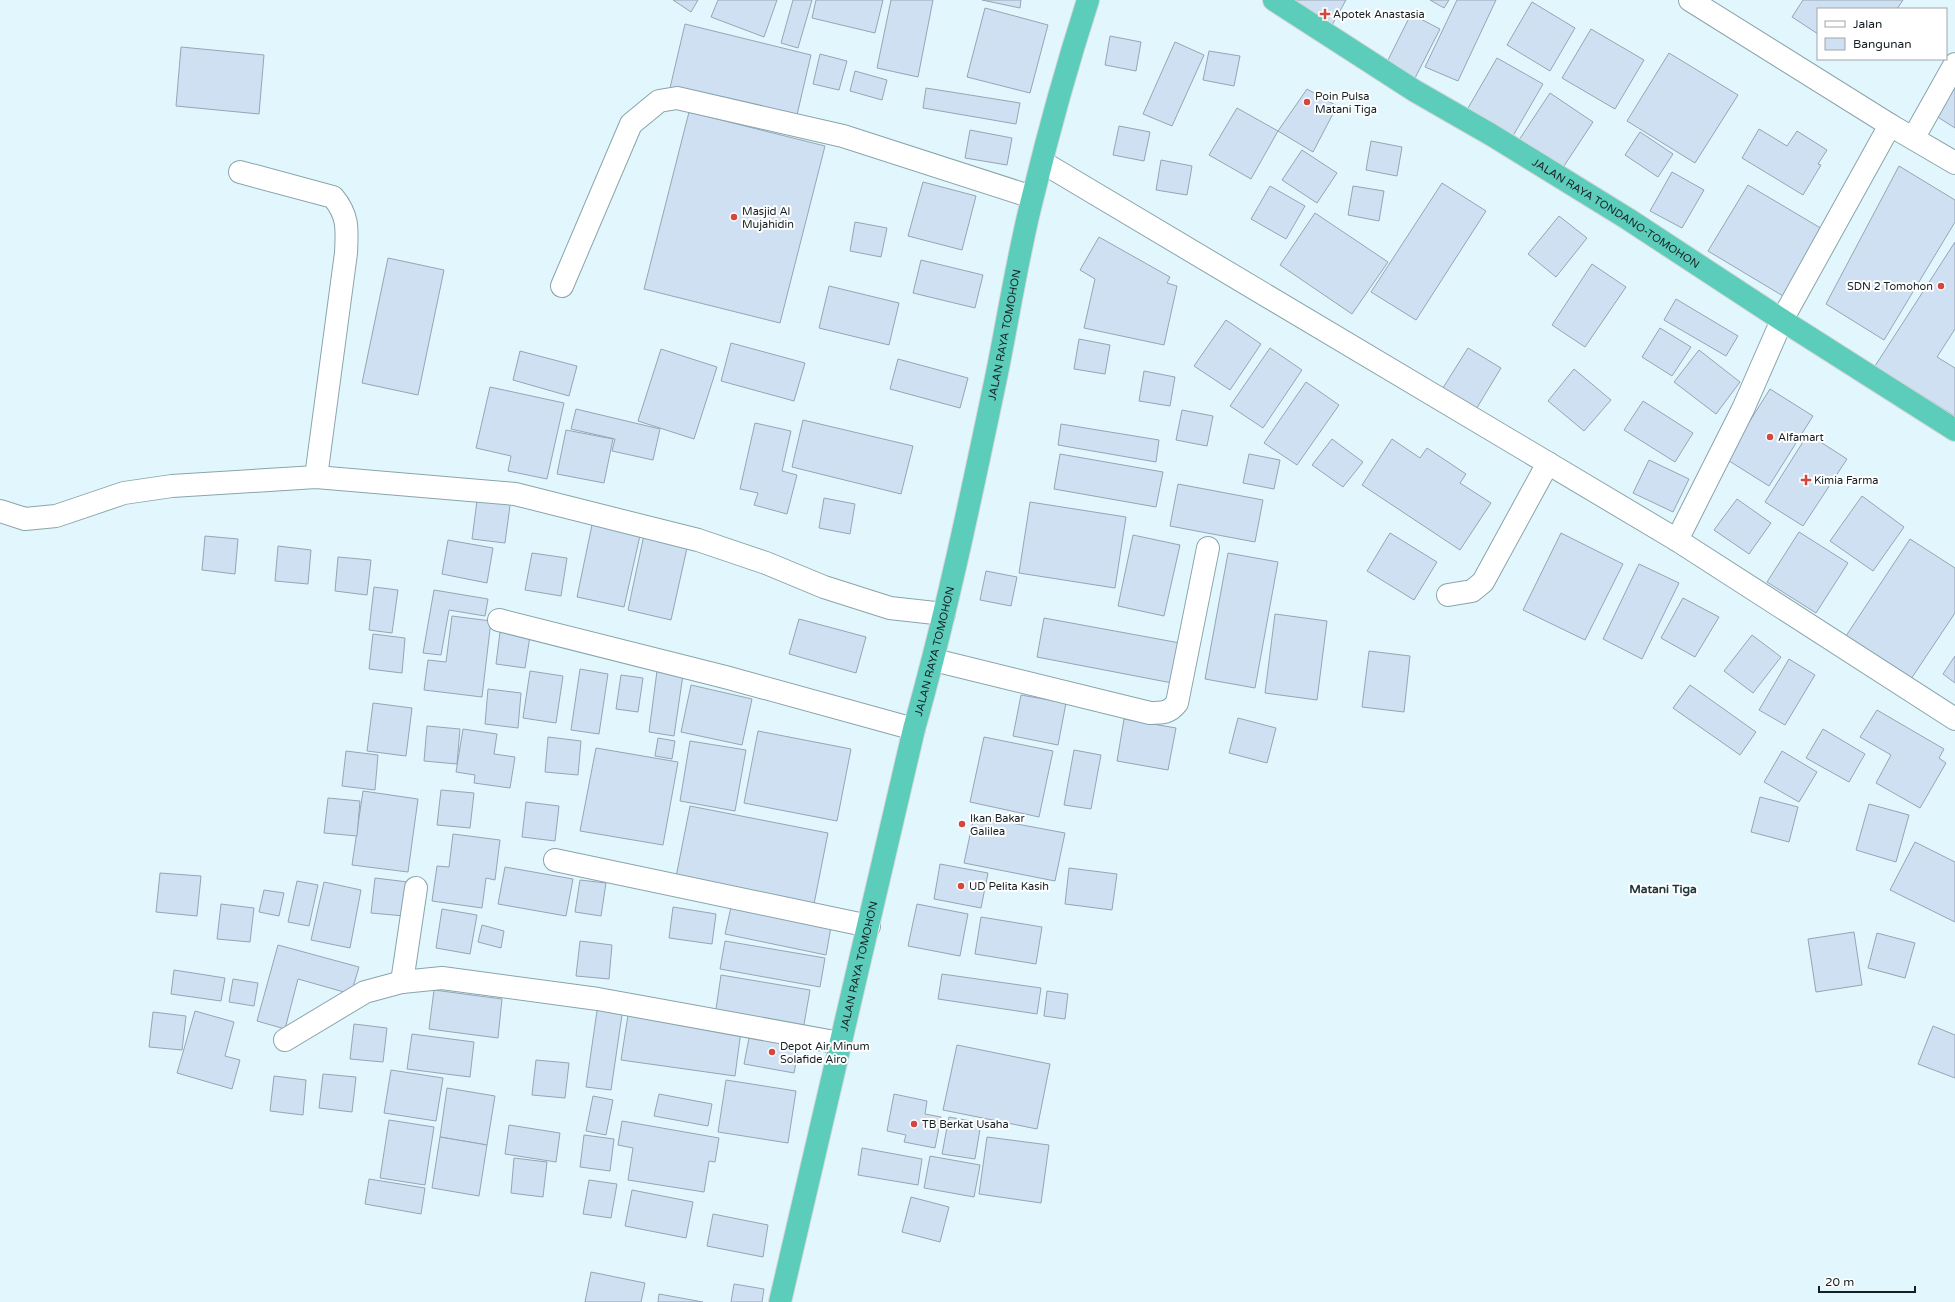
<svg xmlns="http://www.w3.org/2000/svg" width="1955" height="1302" viewBox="0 0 1955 1302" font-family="'Varela Round',sans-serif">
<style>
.building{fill:#cfe0f2;stroke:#95a5b6}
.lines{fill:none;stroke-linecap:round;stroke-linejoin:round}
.minor-casing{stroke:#8aa4ab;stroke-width:24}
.highway-casing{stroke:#d5d7d7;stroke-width:24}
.minor{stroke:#fff;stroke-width:22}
.highway{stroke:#5dcdbb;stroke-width:22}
.poi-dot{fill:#d5463e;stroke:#fff;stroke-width:1.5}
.labels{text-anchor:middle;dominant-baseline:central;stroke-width:4;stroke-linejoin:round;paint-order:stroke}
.poi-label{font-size:11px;fill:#151f22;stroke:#fff;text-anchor:start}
.street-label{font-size:11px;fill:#151f22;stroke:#fff}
.neighbourhood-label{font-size:12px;font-weight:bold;fill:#21383e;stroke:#fff}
</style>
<rect width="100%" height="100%" fill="#e1f7fd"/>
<g class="building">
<polygon points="673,0 698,0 691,12"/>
<polygon points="718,0 777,0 764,37 711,17"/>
<polygon points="793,0 812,0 798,48 781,43"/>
<polygon points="816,0 883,0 875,33 812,18"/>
<polygon points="891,0 933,0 918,77 877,68"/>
<polygon points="982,0 1021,0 1020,8"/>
<polygon points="1297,0 1346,0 1332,25 1295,4"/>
<polygon points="1430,0 1449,0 1444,8"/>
<polygon points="1457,0 1496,0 1458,81 1425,67"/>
<polygon points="1803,0 1903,0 1897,9 1818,9 1818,34 1792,17"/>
<polygon points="1532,2 1575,28 1550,71 1507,45"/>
<polygon points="985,8 1048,25 1030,93 967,77"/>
<polygon points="1411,14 1440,29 1413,82 1384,68"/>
<polygon points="685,24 811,55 796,119 670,88"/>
<polygon points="1591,29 1644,60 1615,109 1562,78"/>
<polygon points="1110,36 1141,42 1136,71 1105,65"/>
<polygon points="1175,42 1204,55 1172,126 1143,114"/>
<polygon points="181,47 264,55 259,114 176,106"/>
<polygon points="1209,51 1240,56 1234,86 1203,80"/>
<polygon points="1669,53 1738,95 1695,163 1627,121"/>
<polygon points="820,54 847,61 839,90 813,84"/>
<polygon points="1497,58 1543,84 1510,141 1464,115"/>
<polygon points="855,71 887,80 882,100 850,91"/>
<polygon points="1955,78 1955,128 1933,114"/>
<polygon points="926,88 1020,103 1016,124 923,108"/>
<polygon points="1307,89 1337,106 1313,152 1278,131"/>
<polygon points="1550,93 1593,122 1562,169 1519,140"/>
<polygon points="1237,108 1278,131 1251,179 1209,155"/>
<polygon points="689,112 825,146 780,323 644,289"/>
<polygon points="1119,126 1150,132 1144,161 1113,155"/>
<polygon points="1759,129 1787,146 1797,131 1827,150 1818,164 1821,165 1803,195 1742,158"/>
<polygon points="970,130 1012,138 1007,165 965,158"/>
<polygon points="1640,132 1673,154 1658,177 1625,155"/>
<polygon points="1371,141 1402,147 1397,176 1366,170"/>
<polygon points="1302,150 1337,173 1317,203 1282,180"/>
<polygon points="1161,160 1192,166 1187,195 1156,190"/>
<polygon points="1899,166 1955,200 1955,222 1884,340 1826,304"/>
<polygon points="1672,172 1704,190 1682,228 1650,211"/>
<polygon points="923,182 976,196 962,250 908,236"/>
<polygon points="1442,183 1486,211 1416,320 1371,292"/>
<polygon points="1748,185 1829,233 1788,299 1708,251"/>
<polygon points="1270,186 1305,206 1286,239 1251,219"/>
<polygon points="1353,186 1384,191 1379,221 1348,215"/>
<polygon points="1315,213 1388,262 1352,314 1280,265"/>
<polygon points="1559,216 1587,238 1556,277 1528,254"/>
<polygon points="855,222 887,228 881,257 850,251"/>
<polygon points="1099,237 1170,277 1167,283 1177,286 1164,345 1084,328 1095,279 1080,270"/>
<polygon points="1955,242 1955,329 1937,357 1955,368 1955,416 1875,366"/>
<polygon points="388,258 444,270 418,395 362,383"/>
<polygon points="921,260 983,275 975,308 913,293"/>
<polygon points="1592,264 1626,287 1585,347 1552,325"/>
<polygon points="829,286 899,303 889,345 819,328"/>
<polygon points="1676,299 1738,336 1726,356 1664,320"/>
<polygon points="1226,320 1261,344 1230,390 1194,366"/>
<polygon points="1660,328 1691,347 1672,376 1642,357"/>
<polygon points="1079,339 1110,345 1105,374 1074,369"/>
<polygon points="731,343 805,363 794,401 721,381"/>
<polygon points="1270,348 1302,370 1263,428 1230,406"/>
<polygon points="1468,348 1501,368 1475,411 1441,391"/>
<polygon points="661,349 717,367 694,439 638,421"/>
<polygon points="1699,350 1740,382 1716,414 1674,382"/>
<polygon points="520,351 577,366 569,396 513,380"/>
<polygon points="898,359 968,378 960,408 890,389"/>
<polygon points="1574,369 1611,400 1584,431 1548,401"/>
<polygon points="1144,371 1175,377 1170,406 1139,401"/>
<polygon points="1306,382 1339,405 1297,465 1264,443"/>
<polygon points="490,387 564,403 547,479 508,471 511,456 476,448"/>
<polygon points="1770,389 1813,416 1769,486 1726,459"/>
<polygon points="1643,401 1693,433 1675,462 1624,430"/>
<polygon points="576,409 660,429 653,460 612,451 615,439 571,429"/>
<polygon points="1182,410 1213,416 1207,446 1176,440"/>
<polygon points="803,420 913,446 901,494 792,467"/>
<polygon points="755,423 791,431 782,471 797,475 787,514 754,505 758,493 740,489"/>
<polygon points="1061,424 1159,440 1156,462 1058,445"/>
<polygon points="566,430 613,439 604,483 557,474"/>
<polygon points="1808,434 1847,459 1803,526 1765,502"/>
<polygon points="1332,439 1363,462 1343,487 1312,465"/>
<polygon points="1392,439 1420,458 1427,448 1466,474 1460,483 1491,503 1460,550 1362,485"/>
<polygon points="1060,454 1163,472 1156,507 1054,489"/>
<polygon points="1249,454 1280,460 1274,489 1243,483"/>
<polygon points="1649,460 1689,479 1673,512 1633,493"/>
<polygon points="1178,484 1263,500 1255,542 1170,526"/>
<polygon points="478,493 511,498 505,543 472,539"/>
<polygon points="1862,496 1904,527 1873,571 1830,541"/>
<polygon points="824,498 855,504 850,534 819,528"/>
<polygon points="1737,499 1771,523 1749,554 1714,530"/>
<polygon points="1030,502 1126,517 1115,588 1019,573"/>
<polygon points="593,520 641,531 624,607 577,597"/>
<polygon points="645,530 689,539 671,620 628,610"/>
<polygon points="1799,532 1848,563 1816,613 1767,582"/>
<polygon points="1390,533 1437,562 1414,600 1367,571"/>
<polygon points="1561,533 1623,564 1585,640 1523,610"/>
<polygon points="1133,535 1180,545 1164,616 1118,606"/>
<polygon points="205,536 238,539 235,574 202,570"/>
<polygon points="1910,539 1955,568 1955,613 1911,679 1846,636"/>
<polygon points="448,540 493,548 487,583 442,574"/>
<polygon points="278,546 311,550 308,584 275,581"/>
<polygon points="532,553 567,558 561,596 525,590"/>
<polygon points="1228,553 1278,562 1255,688 1205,679"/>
<polygon points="338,557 371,560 367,595 335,591"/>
<polygon points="1639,564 1679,583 1642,659 1603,639"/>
<polygon points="986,571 1017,577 1011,606 980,600"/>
<polygon points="374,587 398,590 392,633 369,630"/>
<polygon points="434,590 488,599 485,616 449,610 441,655 423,653"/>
<polygon points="1683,598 1719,617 1695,657 1661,638"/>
<polygon points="1275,614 1327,621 1317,700 1265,693"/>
<polygon points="452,616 491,621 482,697 424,690 428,660 446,662"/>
<polygon points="1044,618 1180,643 1172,683 1037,657"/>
<polygon points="799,619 866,637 856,673 789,654"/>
<polygon points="500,632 530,636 525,668 496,664"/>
<polygon points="373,634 405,638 402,673 369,669"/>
<polygon points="1752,635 1781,657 1753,693 1724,671"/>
<polygon points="1369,651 1410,656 1404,712 1362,707"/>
<polygon points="1955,656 1955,683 1943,674"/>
<polygon points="1789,659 1815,675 1785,725 1759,710"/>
<polygon points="580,669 608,674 599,734 571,730"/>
<polygon points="530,671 563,676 556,723 523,718"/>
<polygon points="657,671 683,675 674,736 649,732"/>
<polygon points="621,675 643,678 638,712 616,709"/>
<polygon points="691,685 752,699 742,745 681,732"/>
<polygon points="1690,685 1756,732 1740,755 1673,708"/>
<polygon points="488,689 521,693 518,728 485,724"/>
<polygon points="1021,695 1066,703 1058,745 1013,736"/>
<polygon points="373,703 412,708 406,756 367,751"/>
<polygon points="1877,710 1944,749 1939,758 1946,763 1920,808 1876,783 1891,755 1860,737"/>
<polygon points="1238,718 1276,728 1267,763 1229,753"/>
<polygon points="1124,719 1176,728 1168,770 1117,761"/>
<polygon points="427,726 460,729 457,764 424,761"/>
<polygon points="463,729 497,734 494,754 515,757 510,788 474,783 475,775 456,772"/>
<polygon points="1823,729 1865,754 1849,782 1806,758"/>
<polygon points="758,731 851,749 837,821 744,803"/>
<polygon points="548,737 581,741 578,775 545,772"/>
<polygon points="984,737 1053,751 1039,817 970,802"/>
<polygon points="658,738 675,741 672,759 655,756"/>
<polygon points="690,741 746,750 735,811 680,801"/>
<polygon points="596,748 678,762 663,845 580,831"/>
<polygon points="1074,750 1101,755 1091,809 1064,805"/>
<polygon points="346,751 378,755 375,790 342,786"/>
<polygon points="1782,751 1817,772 1799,802 1764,782"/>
<polygon points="441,790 474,793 470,828 437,825"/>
<polygon points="363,791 418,799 408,872 352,865"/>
<polygon points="1760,797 1798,807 1789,842 1751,832"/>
<polygon points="328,798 360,801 357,836 324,833"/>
<polygon points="526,802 559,806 555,841 522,837"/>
<polygon points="1869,804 1909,815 1896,862 1856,850"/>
<polygon points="690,806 828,833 814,904 676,877"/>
<polygon points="974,816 1065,833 1055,881 964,863"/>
<polygon points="453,834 500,840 495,880 486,878 482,908 432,901 437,866 449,867"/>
<polygon points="1915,842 1955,862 1955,922 1890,890"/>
<polygon points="940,864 988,873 981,908 934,899"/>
<polygon points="505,867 573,879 566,916 498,904"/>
<polygon points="1069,868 1117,874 1112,910 1065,904"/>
<polygon points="160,873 201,876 197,916 156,912"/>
<polygon points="375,878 408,882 404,916 371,913"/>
<polygon points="580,880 606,883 601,916 575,912"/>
<polygon points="297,881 318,885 309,926 288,922"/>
<polygon points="324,882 361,890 350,948 311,940"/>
<polygon points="264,890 284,893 279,916 259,912"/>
<polygon points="221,904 254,908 250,942 217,939"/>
<polygon points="917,904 968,914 960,956 908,946"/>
<polygon points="673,907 716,914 712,944 669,938"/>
<polygon points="731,907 831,927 826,955 725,934"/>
<polygon points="442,909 477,915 470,954 436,948"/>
<polygon points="981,917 1042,927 1036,964 975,954"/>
<polygon points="482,925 504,931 501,948 478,942"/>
<polygon points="1854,932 1862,985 1816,992 1808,939"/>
<polygon points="1877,933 1915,943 1905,978 1868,968"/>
<polygon points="580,941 612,945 609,979 576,976"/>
<polygon points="725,941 825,958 820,987 720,969"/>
<polygon points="278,945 359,967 351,994 298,979 285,1029 257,1021"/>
<polygon points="174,970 225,978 221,1001 171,994"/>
<polygon points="942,974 1041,988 1037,1014 938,999"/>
<polygon points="721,975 810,990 803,1030 715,1016"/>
<polygon points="233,979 258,983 254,1006 229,1002"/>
<polygon points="434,990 502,999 498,1038 429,1029"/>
<polygon points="1047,991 1068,994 1065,1019 1044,1016"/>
<polygon points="598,1004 623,1008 611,1090 586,1087"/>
<polygon points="195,1011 234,1022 225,1056 240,1060 232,1089 177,1073"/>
<polygon points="153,1012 186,1016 182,1050 149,1047"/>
<polygon points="628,1015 741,1031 735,1076 621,1060"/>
<polygon points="354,1024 387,1028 383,1062 350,1059"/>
<polygon points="1933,1026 1955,1035 1955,1078 1918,1064"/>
<polygon points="750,1033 800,1041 794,1073 744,1064"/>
<polygon points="412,1034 474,1042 470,1077 407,1069"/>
<polygon points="957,1045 1050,1064 1037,1129 943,1110"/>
<polygon points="536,1060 569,1063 565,1098 532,1095"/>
<polygon points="391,1070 443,1078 436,1121 384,1113"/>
<polygon points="323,1074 356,1077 352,1112 319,1108"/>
<polygon points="274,1076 306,1080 303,1115 270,1111"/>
<polygon points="726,1080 796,1091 788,1143 718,1132"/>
<polygon points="447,1088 495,1096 487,1145 440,1137"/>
<polygon points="659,1094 712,1104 708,1126 654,1116"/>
<polygon points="894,1094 927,1101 925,1114 941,1117 935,1148 904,1142 906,1135 887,1131"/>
<polygon points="593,1096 613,1100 606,1135 586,1131"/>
<polygon points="949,1117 981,1123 975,1159 942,1154"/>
<polygon points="389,1120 434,1127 425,1185 380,1178"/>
<polygon points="622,1121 719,1138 715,1162 709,1161 704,1192 628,1180 633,1148 618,1145"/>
<polygon points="509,1125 560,1133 556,1162 505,1154"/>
<polygon points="584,1135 614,1139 610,1171 580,1167"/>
<polygon points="440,1137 487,1145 479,1196 432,1188"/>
<polygon points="987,1137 1049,1145 1041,1203 979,1194"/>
<polygon points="862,1148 922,1159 918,1185 858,1175"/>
<polygon points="930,1156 980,1165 974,1197 924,1188"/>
<polygon points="514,1158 547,1162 543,1197 511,1193"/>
<polygon points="369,1179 425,1188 421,1214 365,1204"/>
<polygon points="589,1180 617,1184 611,1218 583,1214"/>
<polygon points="632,1190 693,1202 686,1238 625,1226"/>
<polygon points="911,1197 949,1207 940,1242 902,1232"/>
<polygon points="713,1214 768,1225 763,1257 707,1246"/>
<polygon points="591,1272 645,1283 641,1302 585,1302"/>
<polygon points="734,1284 764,1289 762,1302 731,1302"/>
<polygon points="659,1294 703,1302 658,1302"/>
</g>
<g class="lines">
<g class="minor-casing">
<g id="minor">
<polyline points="1690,0 1890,125 1955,163"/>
<polyline points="1914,137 1955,64"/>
<polyline points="1042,162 1677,540 1955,719"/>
<path d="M240,172L333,197C349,216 347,230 346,253L316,477"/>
<polyline points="562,286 631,124 659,101 677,98 843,136 1032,197"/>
<polyline points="0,511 25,519 56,516 124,493 172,486 316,477 515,494 698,540 766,563 824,587 890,608 944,614"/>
<polyline points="1677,540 1743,409 1782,320 1890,125"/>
<polyline points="1448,595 1472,591 1483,582 1548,463"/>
<polyline points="499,620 725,677 914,729"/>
<path d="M934,660L1150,713C1163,713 1169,713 1177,703L1208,548"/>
<polyline points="555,860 869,926"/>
<polyline points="402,982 416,888"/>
<polyline points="285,1040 365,992 402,982 442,978 598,999 840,1043"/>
</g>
</g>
<g class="highway-casing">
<g id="highway">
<path id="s1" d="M1274,0L1415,91L1490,134L1628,219L1782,320L1955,430"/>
<path id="s2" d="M780,1302L914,729C947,612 972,492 997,373C1009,314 1018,254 1033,196C1049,130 1067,65 1088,0"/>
</g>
</g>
<use href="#minor" class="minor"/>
<use href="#highway" class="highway"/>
</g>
<g class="poi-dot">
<path d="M1323 8h4v4h4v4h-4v4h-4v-4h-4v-4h4z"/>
<circle cx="1307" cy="102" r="4"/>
<circle cx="734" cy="217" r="4"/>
<circle cx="1941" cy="286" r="4"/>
<circle cx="1770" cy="437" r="4"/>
<path d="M1804 474h4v4h4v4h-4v4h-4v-4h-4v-4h4z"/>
<circle cx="962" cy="824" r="4"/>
<circle cx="961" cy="886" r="4"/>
<circle cx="772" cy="1052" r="4"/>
<circle cx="914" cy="1124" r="4"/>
</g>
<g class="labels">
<g class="poi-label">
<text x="1333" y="14">Apotek Anastasia</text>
<text x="1315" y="96">Poin Pulsa<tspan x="1315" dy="13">Matani Tiga</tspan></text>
<text x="742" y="211">Masjid Al<tspan x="742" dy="13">Mujahidin</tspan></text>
<text x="1933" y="286" text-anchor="end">SDN 2 Tomohon</text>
<text x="1778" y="437">Alfamart</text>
<text x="1814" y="480">Kimia Farma</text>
<text x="970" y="818">Ikan Bakar<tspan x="970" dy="13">Galilea</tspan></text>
<text x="969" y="886">UD Pelita Kasih</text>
<text x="780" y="1046">Depot Air Minum<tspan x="780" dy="13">Solafide Airo</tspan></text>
<text x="922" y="1124">TB Berkat Usaha</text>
</g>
<g class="street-label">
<text stroke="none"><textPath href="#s1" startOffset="403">JALAN RAYA TONDANO-TOMOHON</textPath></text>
<text stroke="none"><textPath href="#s2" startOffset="993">JALAN RAYA TOMOHON</textPath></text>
<text stroke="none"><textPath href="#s2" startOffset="669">JALAN RAYA TOMOHON</textPath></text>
<text stroke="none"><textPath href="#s2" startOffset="345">JALAN RAYA TOMOHON</textPath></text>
</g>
<g class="neighbourhood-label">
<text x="1663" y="889">Matani Tiga</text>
</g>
</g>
<rect x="1817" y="8" width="130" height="52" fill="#ffffff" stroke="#a1a5a7"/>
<rect x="1825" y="21" width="20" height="6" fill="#ffffff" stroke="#a1a5a7"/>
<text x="1853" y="28" font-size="12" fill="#151f22">Jalan</text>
<rect x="1825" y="38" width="20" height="12" fill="#cfe0f2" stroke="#a1a5a7"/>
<text x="1853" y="48" font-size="12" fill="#151f22">Bangunan</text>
<path d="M1819 1286v6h96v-6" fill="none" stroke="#151f22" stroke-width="2"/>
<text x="1825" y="1286" font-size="12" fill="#151f22" stroke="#ffffff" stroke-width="3" paint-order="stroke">20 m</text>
</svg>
